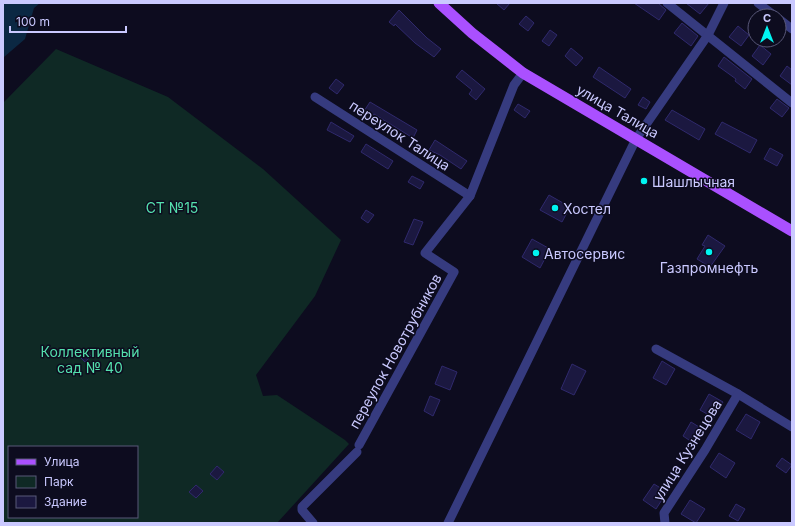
<svg xmlns="http://www.w3.org/2000/svg" width="795" height="526" viewBox="0 0 795 526" font-family="Inter,sans-serif">
<style>
.green{fill:#0f2925;fill-rule:evenodd}
.water{fill:#0b2843}
.building{fill:#1b1840;stroke:#2f296c}
.lines{fill:none;stroke-linecap:round;stroke-linejoin:round}
.minor{stroke:#363b7f;stroke-width:9}
.major{stroke:#aa50ff;stroke-width:11}
.poi-dot{fill:#00f4f1;stroke:#0d0c1f;stroke-width:1.5}
.labels{text-anchor:middle;dominant-baseline:central;stroke-width:3;stroke-linejoin:round;paint-order:stroke}
.street-label{font-size:14px;fill:#cac9ff;stroke:#0d0c1f}
.poi-label{font-size:14px;fill:#cac9ff;stroke:#0d0c1f;text-anchor:start}
.park-label{font-size:14px;fill:#54e0ad;stroke:#0d0c1f}
</style>
<rect width="100%" height="100%" fill="#0d0c1f"/>
<path class="green" d="M56,49L168,97L263,169L341,240L315,296L256,375L263,396L277,395L345,440L349,444L277,523H3V103ZM9,447H137V517H9Z"/>
<polygon class="water" points="3,3 40,3 34,8 25,39 4,57 3,55"/>
<g class="building">
<polygon points="496,3 510,3 504,10"/>
<polygon points="634,3 658,3 666,10 659,20"/>
<polygon points="686,3 709,3 700,14"/>
<polygon points="399,10 427,38 441,49 434,57 415,43 395,24 394,26 389,22"/>
<polygon points="526,16 534,23 528,31 519,24"/>
<polygon points="682,23 698,36 691,46 674,33"/>
<polygon points="738,26 749,35 741,46 729,37"/>
<polygon points="550,30 557,35 549,46 542,41"/>
<polygon points="760,45 771,54 763,65 752,56"/>
<polygon points="571,48 583,58 576,66 565,56"/>
<polygon points="724,57 752,79 745,89 735,81 736,79 718,66"/>
<polygon points="787,66 792,70 792,85 780,76"/>
<polygon points="599,67 631,89 625,98 593,77"/>
<polygon points="462,70 485,89 476,100 469,94 472,90 456,77"/>
<polygon points="336,79 344,85 337,94 329,88"/>
<polygon points="643,97 650,102 646,109 638,105"/>
<polygon points="777,99 789,108 782,117 770,108"/>
<polygon points="370,102 417,130 413,138 374,114 372,117 364,111"/>
<polygon points="518,104 530,111 525,118 514,110"/>
<polygon points="672,110 705,129 699,140 665,120"/>
<polygon points="331,122 354,136 350,142 327,130"/>
<polygon points="722,122 757,140 750,153 715,134"/>
<polygon points="435,140 467,161 461,169 440,155 429,150"/>
<polygon points="366,144 393,161 388,169 361,152"/>
<polygon points="770,148 783,155 777,166 764,159"/>
<polygon points="412,176 424,182 420,189 408,182"/>
<polygon points="549,195 570,207 562,222 540,210"/>
<polygon points="366,210 374,215 368,223 361,218"/>
<polygon points="414,219 423,222 413,245 404,242"/>
<polygon points="708,235 725,246 710,267 697,259 705,246 702,245"/>
<polygon points="532,239 550,249 540,268 522,257"/>
<polygon points="84,350 91,356 85,362 79,356"/>
<polygon points="662,361 675,369 666,385 653,378"/>
<polygon points="572,364 586,371 574,395 561,389"/>
<polygon points="442,366 457,372 450,390 435,384"/>
<polygon points="709,394 723,402 714,418 700,410"/>
<polygon points="430,396 440,400 433,416 424,411"/>
<polygon points="746,414 760,422 751,439 736,430"/>
<polygon points="691,422 704,430 695,444 683,436"/>
<polygon points="719,453 735,463 726,478 710,467"/>
<polygon points="782,458 792,465 786,473 776,466"/>
<polygon points="217,466 224,472 217,480 210,474"/>
<polygon points="654,484 667,492 656,509 643,500"/>
<polygon points="196,485 203,491 196,498 189,492"/>
<polygon points="690,500 705,509 696,523 681,514"/>
<polygon points="736,504 745,509 738,521 729,516"/>
</g>
<g class="lines">
<g class="minor">
<polyline points="667,3 792,103"/>
<polyline points="758,3 775,16"/>
<polyline points="779,19 792,29"/>
<polyline points="315,97 470,196"/>
<polyline points="656,349 738,394 792,427"/>
<polyline points="359,445 454,272 425,253 470,196 514,85 523,73"/>
<polyline points="313,523 302,510 302,507 357,452"/>
<polyline points="448,523 636,139 708,35 724,3"/>
<polyline points="665,523 664,513 705,450 738,394"/>
</g>
<polyline class="major" points="439,3 472,33 523,73 792,231"/>
</g>
<g class="poi-dot">
<circle cx="644" cy="181" r="4"/>
<circle cx="555" cy="208" r="4"/>
<circle cx="709" cy="252" r="4"/>
<circle cx="536" cy="253" r="4"/>
</g>
<g class="labels">
<g class="street-label">
<text transform="translate(618 111) rotate(30)">улица Талица</text>
<text transform="translate(400 135) rotate(33)">переулок Талица</text>
<text transform="translate(395 351) rotate(-61)">переулок Новотрубников</text>
<text transform="translate(687 450) rotate(-58)">улица Кузнецова</text>
</g>
<g class="poi-label">
<text x="652" y="181">Шашлычная</text>
<text x="563" y="208">Хостел</text>
<text x="544" y="253">Автосервис</text>
<text x="709" y="267" text-anchor="middle">Газпромнефть</text>
</g>
<g class="park-label">
<text x="172" y="207">СТ №15</text>
<text x="90" y="351">Коллективный<tspan x="90" dy="16">сад № 40</tspan></text>
</g>
</g>
<rect width="795" height="526" fill="none" stroke="#cac9ff" stroke-width="8"/>
<rect x="8" y="446" width="130" height="72" fill="#0d0c1f" stroke="#595879"/>
<rect x="16" y="459" width="20" height="6" fill="#aa50ff" stroke="#595879"/>
<text x="44" y="466" font-size="12" fill="#cac9ff">Улица</text>
<rect x="16" y="476" width="20" height="12" fill="#0f2925" stroke="#595879"/>
<text x="44" y="486" font-size="12" fill="#cac9ff">Парк</text>
<rect x="16" y="496" width="20" height="12" fill="#1b1840" stroke="#595879"/>
<text x="44" y="506" font-size="12" fill="#cac9ff">Здание</text>
<g transform="translate(767 28)"><circle r="19" fill="#0d0c1f" stroke="#595879"/>
<path d="M0-3L7 15L0 10L-7 15Z" fill="#00f4f1"/>
<text y="-6" font-size="11" font-weight="bold" text-anchor="middle" fill="#cac9ff">С</text>
</g>
<path d="M10 26v6h116v-6" fill="none" stroke="#cac9ff" stroke-width="2"/>
<text x="16" y="26" font-size="12" fill="#cac9ff" stroke="#0d0c1f" stroke-width="3" paint-order="stroke">100 m</text>
</svg>
